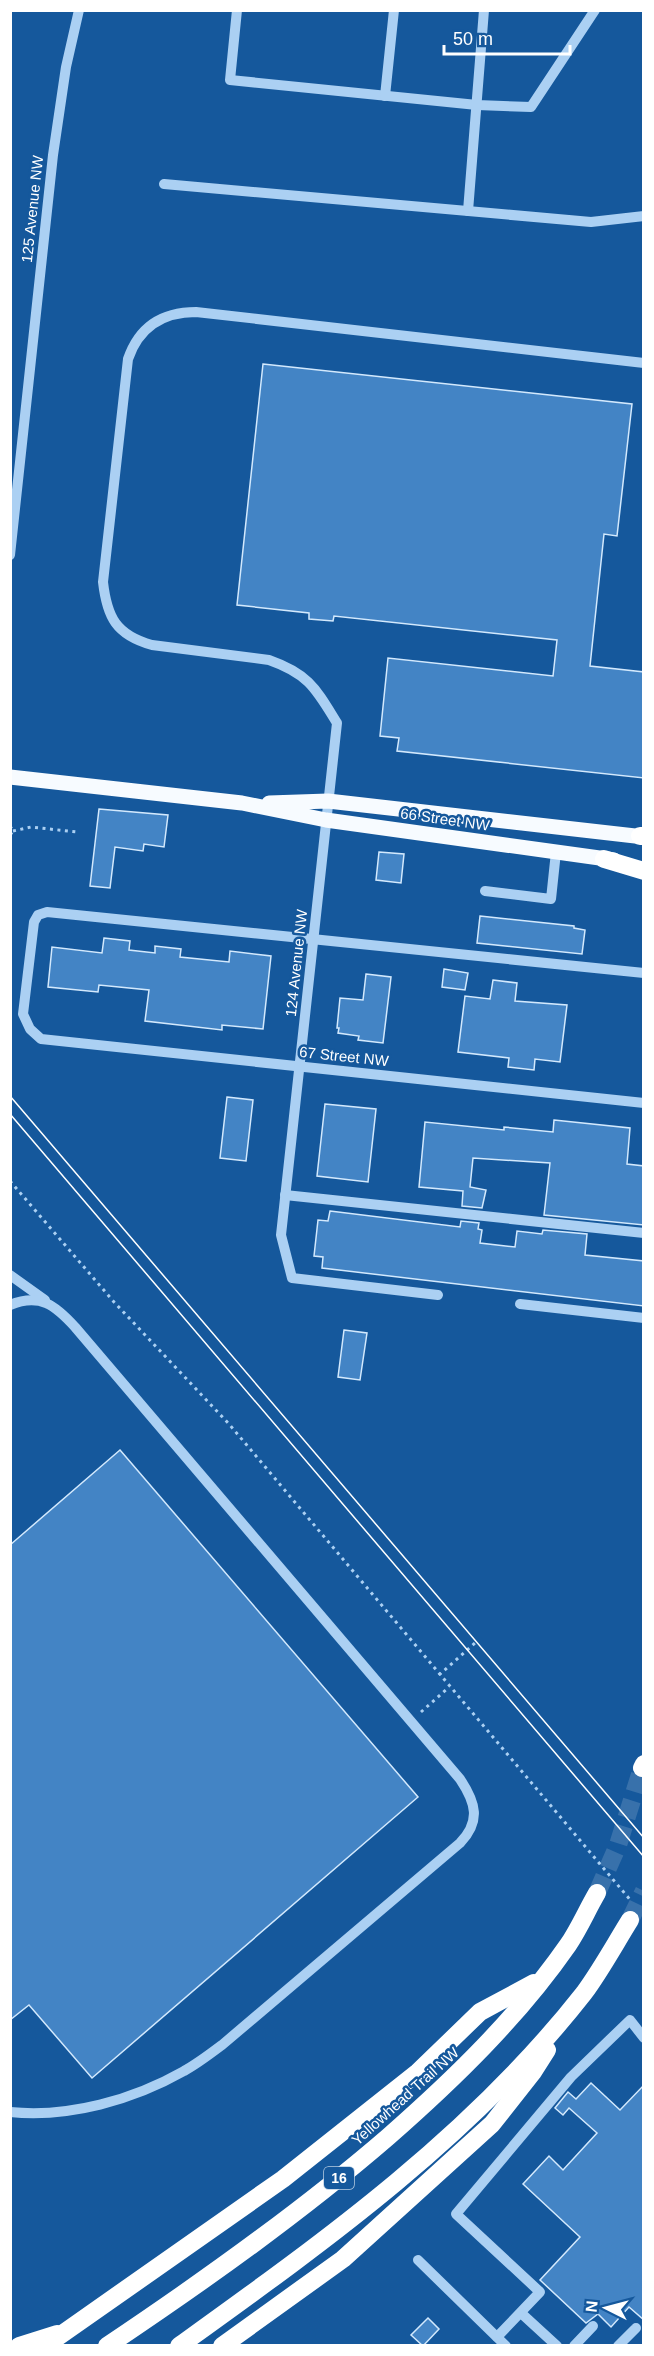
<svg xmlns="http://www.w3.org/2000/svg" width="654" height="2356" viewBox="0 0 654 2356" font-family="Arial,sans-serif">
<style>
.building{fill:#4384c5;stroke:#d3e9fd;stroke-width:1.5}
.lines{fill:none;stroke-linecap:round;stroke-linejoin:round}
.highway-tunnel{stroke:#3871ab;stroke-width:18;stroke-dasharray:18 9;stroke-linecap:butt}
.path{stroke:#abd0f3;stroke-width:3;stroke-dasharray:3 4.5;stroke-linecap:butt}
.minor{stroke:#abd0f3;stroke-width:10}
.major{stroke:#f7fbff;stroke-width:15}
.highway{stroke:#fff;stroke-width:18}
.tram{stroke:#fff;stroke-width:1.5}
.labels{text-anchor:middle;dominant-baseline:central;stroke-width:5;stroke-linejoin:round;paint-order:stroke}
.shield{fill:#15589c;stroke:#b9cde1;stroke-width:1.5}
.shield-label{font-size:14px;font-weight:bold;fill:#fff}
.street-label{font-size:15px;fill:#fff;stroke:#15589c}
</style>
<rect width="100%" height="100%" fill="#15589c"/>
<g class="building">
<polygon points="263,364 632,404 617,536 604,534 590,666 644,672 644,778 397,751 399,738 380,736 388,658 553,676 557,640 334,616 333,621 309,619 309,613 237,605"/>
<polygon points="99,809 168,815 164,847 144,844 143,851 115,847 110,888 90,886"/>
<polygon points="379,852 404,854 401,883 376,880"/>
<polygon points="480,916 574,926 574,928 585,930 582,954 477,943"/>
<polygon points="104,938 130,941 129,950 155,953 155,946 181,949 180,957 229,962 230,951 271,956 263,1029 222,1025 222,1030 145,1021 149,990 99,985 98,992 48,987 52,947 102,953"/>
<polygon points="444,969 468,973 465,990 442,987"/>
<polygon points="366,974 391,977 383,1043 358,1040 359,1036 338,1033 339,1028 337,1028 340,998 363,1000"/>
<polygon points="493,980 517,983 515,1001 567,1005 560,1062 535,1059 534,1070 508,1067 509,1058 458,1052 465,996 490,999"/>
<polygon points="227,1097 253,1100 246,1161 220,1158"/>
<polygon points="325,1104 376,1109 368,1182 317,1176"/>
<polygon points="554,1120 630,1128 627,1164 644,1166 644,1225 544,1215 550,1163 473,1158 470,1187 486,1190 482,1208 462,1206 463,1191 419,1187 425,1122 504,1130 504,1127 553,1132"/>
<polygon points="330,1211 460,1227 461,1221 479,1223 478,1229 482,1230 480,1243 515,1247 517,1231 542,1234 543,1230 587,1234 585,1255 644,1261 644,1306 322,1268 323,1257 314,1256 318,1220 328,1221"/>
<polygon points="344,1330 367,1333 360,1380 338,1377"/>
<polygon points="120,1450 418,1797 92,2078 29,2005 10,2020 10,1545"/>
<polygon points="591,2083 620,2110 644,2085 644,2320 629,2307 611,2327 598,2314 586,2323 540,2280 580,2237 523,2184 549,2156 563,2170 597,2133 569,2108 563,2115 555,2108 568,2092 576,2099"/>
<polygon points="428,2318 439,2329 423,2346 411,2335"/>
</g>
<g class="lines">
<g class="highway-tunnel">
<polyline points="597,1893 618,1845 642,1768"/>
<polyline points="630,1920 644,1891"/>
</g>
<g class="path">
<polyline points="10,826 13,831 10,835"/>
<polyline points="13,831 31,827 77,832"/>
<polyline points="10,1181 114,1302 229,1424 632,1902"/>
<polyline points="439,1675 476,1642"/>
<polyline points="421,1712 449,1687"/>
</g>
<g class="minor">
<polyline points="237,10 230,80 477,105 531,107 595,10"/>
<polyline points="385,96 394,10"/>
<polyline points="164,184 591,222 644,216"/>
<polyline points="468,211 484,10"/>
<polyline points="10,555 53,155 66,67 79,10"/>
<polyline points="485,891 551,899 556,852"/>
<polyline points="644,973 47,912 38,915 34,922 23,1014 30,1029 41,1039 644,1103"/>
<polyline points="285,1195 644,1233"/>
<polyline points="10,1275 45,1300"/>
<path d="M438,1295L292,1278L281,1235L337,723C316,689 309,674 269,660L152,645C116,635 107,617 103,582L128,359C139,327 162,312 196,312L644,363"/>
<polyline points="520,1304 644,1318"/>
<path d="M10,1305C40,1293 55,1305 75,1327L460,1779C476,1803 481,1821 460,1843L222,2045C210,2054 197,2064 184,2071C133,2100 69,2118 10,2112"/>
<polyline points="418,2260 506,2346"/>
<polyline points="521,2313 557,2346"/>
<polyline points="497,2337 540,2292 456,2214 571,2077 630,2020 644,2038"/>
<polyline points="574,2346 593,2326"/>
<polyline points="618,2346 636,2328"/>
</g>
<g class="major">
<polyline points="10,777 242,803 326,820 614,860"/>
<polyline points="269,803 328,801 644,837"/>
</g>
<g class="highway">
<polyline points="640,836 644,836"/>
<polyline points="604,859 644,871"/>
<polyline points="642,1768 644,1764"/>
<polyline points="19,2346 57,2334"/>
<polyline points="45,2346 283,2179 418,2072 480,2012 534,1983"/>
<path d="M107,2346C204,2281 300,2213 388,2137C454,2079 518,2017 568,1945C579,1929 587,1910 597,1893"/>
<path d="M179,2346C325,2241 472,2136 584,1993C601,1970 615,1944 630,1920"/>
<polyline points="222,2346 343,2259 492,2124 533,2072 547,2050"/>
</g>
<g class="tram">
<polyline points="10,1096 644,1838"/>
<polyline points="10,1114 644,1857"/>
</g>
</g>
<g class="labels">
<rect class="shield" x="324" y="2167" width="30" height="22" rx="4.5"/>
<g class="shield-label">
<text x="339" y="2178">16</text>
</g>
<g class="street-label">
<text transform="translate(32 209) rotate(-84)">125 Avenue NW</text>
<text transform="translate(445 819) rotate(8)">66 Street NW</text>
<text transform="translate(296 963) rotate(-84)">124 Avenue NW</text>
<text transform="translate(344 1056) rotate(6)">67 Street NW</text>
<text transform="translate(405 2096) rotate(-42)">Yellowhead Trail NW</text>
</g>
</g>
<rect width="654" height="2356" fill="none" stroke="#ffffff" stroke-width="24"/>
<g transform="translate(606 2308) rotate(276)" stroke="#15589c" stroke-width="4.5" paint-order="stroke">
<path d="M0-4.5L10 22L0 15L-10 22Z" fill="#ffffff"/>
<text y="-9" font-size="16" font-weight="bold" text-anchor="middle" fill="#ffffff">N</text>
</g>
<path d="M444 45v9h126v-9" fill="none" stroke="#ffffff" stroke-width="3"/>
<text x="453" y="45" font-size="18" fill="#ffffff" stroke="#15589c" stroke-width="4.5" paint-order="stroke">50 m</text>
</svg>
